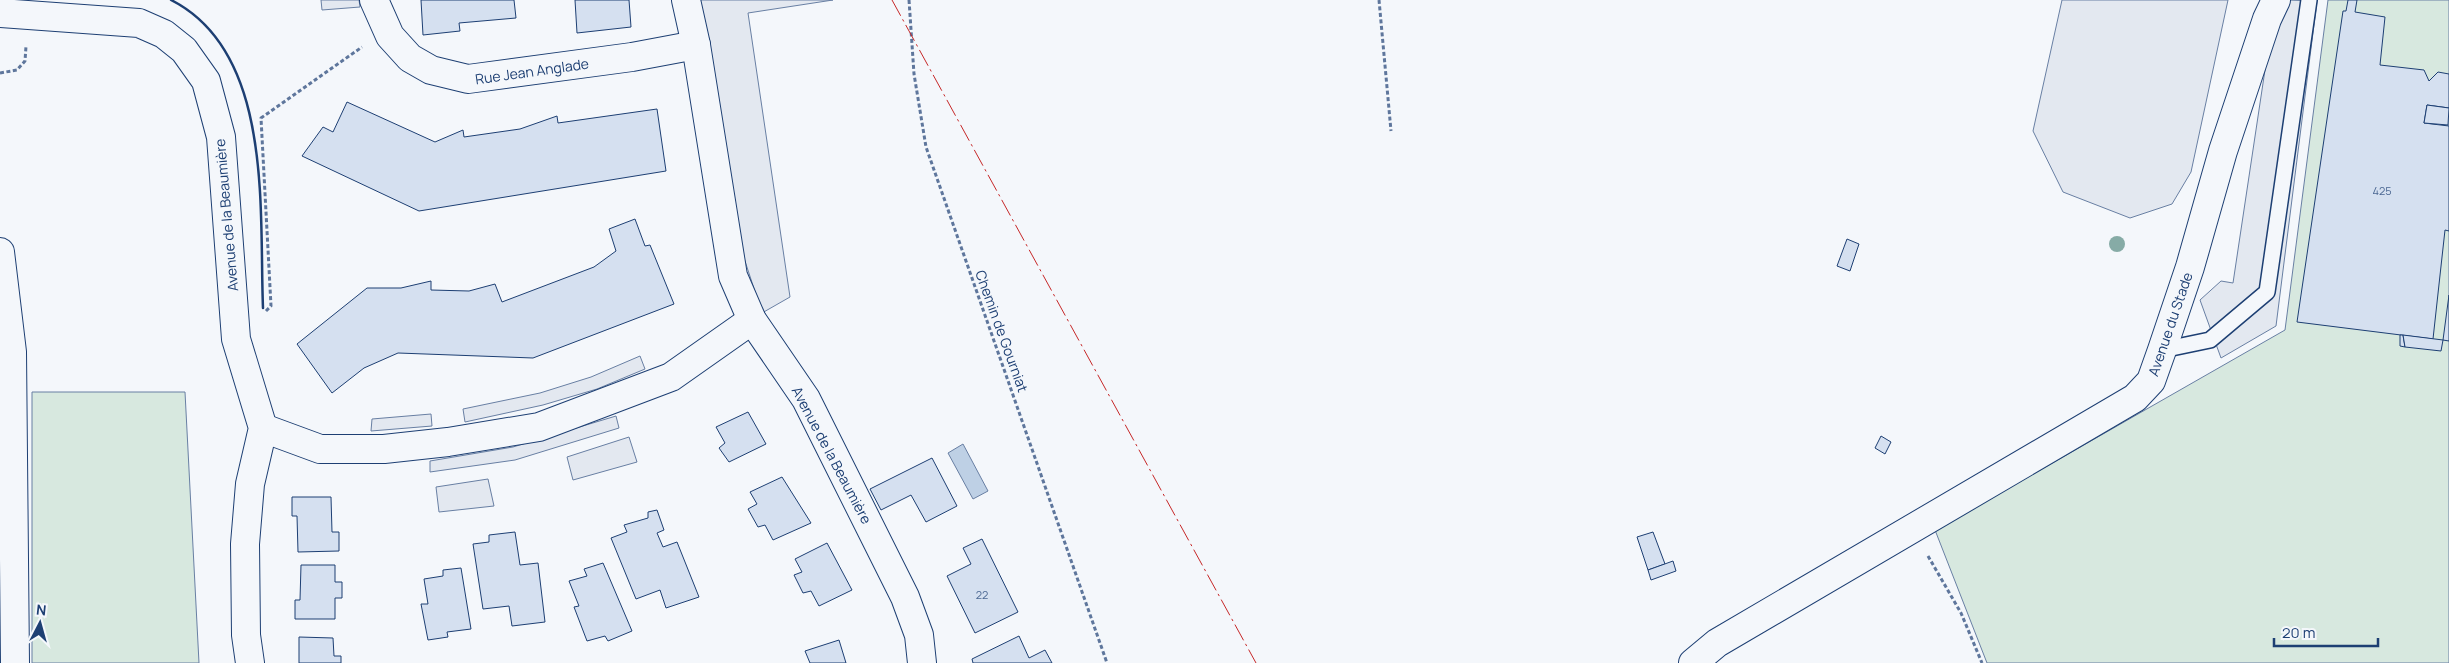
<svg xmlns="http://www.w3.org/2000/svg" width="2449" height="663" viewBox="0 0 2449 663" font-family="Manrope,sans-serif">
<style>
.green{fill:#d7e8df;stroke:#687fa3}
.parking{fill:#e3e8f0;stroke:#687fa3}
.water{fill:#bed0e5;stroke:#687fa3}
.building{fill:#d5e0f0;stroke:#1d3f73}
.lines{fill:none;stroke-linecap:round;stroke-linejoin:round}
.lane-casing{stroke:#1d3f73;stroke-width:18}
.street-casing{stroke:#1d3f73;stroke-width:30}
.primary-casing{stroke:#1d3f73;stroke-width:30}
.path{stroke:#5e769c;stroke-width:3;stroke-dasharray:4 2.5;stroke-linecap:butt}
.lane{stroke:#f4f7fb;stroke-width:15}
.street{stroke:#f4f7fb;stroke-width:28}
.primary{stroke:#f4f7fb;stroke-width:28}
.wall{stroke:#1d3f73;stroke-width:2.5}
.power{stroke:#c62828;stroke-width:1;stroke-dasharray:18 4 2.5 4;stroke-linecap:butt}
.tree{fill:#86aba6}
.labels{text-anchor:middle;dominant-baseline:central;stroke-width:4;stroke-linejoin:round;paint-order:stroke}
.number-label{font-size:11px;fill:#4b6792}
.street-label{font-size:14px;fill:#1d3f73;stroke:#f4f7fb}
</style>
<rect width="100%" height="100%" fill="#f4f7fb"/>
<g class="green">
<polygon points="2328,0 2449,0 2449,663 1987,663 1935,530 2285,330"/>
<polygon points="32,392 185,392 199,663 32,663"/>
</g>
<g class="parking">
<polygon points="321,0 359,0 360,7 322,10"/>
<polygon points="699,0 833,0 748,13 790,297 762,313 743,255"/>
<polygon points="2062,0 2228,0 2191,172 2172,204 2130,218 2063,192 2033,131"/>
<polygon points="2286,0 2317,1 2276,326 2221,358 2200,300 2221,281 2233,283 2271,30"/>
<polygon points="640,356 645,369 597,389 543,405 465,422 463,409 540,393 591,377"/>
<polygon points="431,414 432,426 371,431 372,419"/>
<polygon points="616,416 619,428 515,460 430,472 430,461 513,447"/>
<polygon points="629,437 637,462 573,480 567,457"/>
<polygon points="488,479 494,506 439,512 436,487"/>
</g>
<polygon class="water" points="963,444 988,491 973,499 948,453"/>
<g class="building">
<polygon points="421,0 514,0 516,18 459,23 460,31 423,35"/>
<polygon points="575,0 629,0 631,27 577,33"/>
<polygon points="2348,0 2357,0 2355,12 2385,17 2380,65 2424,70 2429,81 2438,72 2449,74 2449,108 2427,105 2424,123 2449,126 2449,231 2445,230 2433,339 2297,322 2343,11 2346,11"/>
<polygon points="347,102 435,142 463,130 464,137 520,129 557,116 558,123 657,109 666,171 419,211 302,156 323,127 333,132"/>
<polygon points="2427,105 2449,108 2448,125 2424,123"/>
<polygon points="635,219 645,246 650,245 674,304 533,358 398,353 364,368 332,393 297,344 367,288 401,288 431,281 431,290 469,291 495,284 502,302 594,267 616,251 609,229"/>
<polygon points="1847,239 1859,244 1850,271 1837,266"/>
<polygon points="2449,295 2449,341 2443,340"/>
<polygon points="2400,335 2403,335 2405,347 2400,346"/>
<polygon points="2403,335 2443,340 2441,351 2405,347"/>
<polygon points="748,412 766,444 729,462 719,448 725,443 716,427"/>
<polygon points="1881,436 1891,442 1885,454 1875,448"/>
<polygon points="932,458 957,506 926,522 911,495 881,510 870,489"/>
<polygon points="782,477 811,523 773,540 765,525 758,527 748,509 757,504 750,492"/>
<polygon points="292,497 331,497 332,532 339,532 339,551 298,552 297,516 292,516"/>
<polygon points="657,510 664,530 657,533 663,547 677,542 699,597 666,608 660,590 636,599 611,538 627,532 624,525 648,518 648,512"/>
<polygon points="515,532 520,565 538,563 545,622 512,626 509,606 483,609 473,544 489,542 489,535"/>
<polygon points="1653,532 1665,564 1648,570 1637,537"/>
<polygon points="982,539 1018,612 975,633 947,576 971,564 963,548"/>
<polygon points="827,543 852,590 819,606 811,591 803,593 794,575 802,572 795,559"/>
<polygon points="1673,561 1676,571 1651,580 1648,570"/>
<polygon points="603,563 632,631 608,641 605,636 587,641 574,607 579,606 569,581 587,576 584,569"/>
<polygon points="301,565 335,565 335,582 342,582 342,598 335,598 335,619 295,619 295,600 300,600"/>
<polygon points="461,568 471,629 447,632 448,637 428,640 421,604 428,604 424,579 443,576 443,570"/>
<polygon points="1019,636 1029,658 1045,650 1052,663 973,663 972,659"/>
<polygon points="299,637 333,638 334,656 341,656 341,663 299,663"/>
<polygon points="839,640 846,663 810,663 805,651"/>
</g>
<g class="lines">
<g class="lane-casing">
<polyline id="lane" points="2162,350 2210,340 2267,292 2309,0"/>
</g>
<g class="street-casing">
<g id="street">
<polyline points="374,0 390,36 410,58 431,70 468,79 632,57 696,45"/>
<polyline points="686,0 696,45 733,276 752,320 806,399 905,597 919,635 922,663"/>
<polyline points="0,13 139,23 164,34 184,50 206,81 221,137 236,339 263,428 250,484 245,544 246,635 250,663"/>
<polyline points="263,428 320,449 384,449 448,442 539,427 671,377 752,320"/>
<polyline points="1693,663 1717,643 2135,398 2151,381 2162,350 2190,267 2223,151 2267,19 2276,0"/>
</g>
</g>
<g class="primary-casing">
<polyline id="primary" points="0,252 12,352 15,663"/>
</g>
<g class="path">
<polyline points="909,0 914,74 926,147 1107,663"/>
<polyline points="1379,0 1391,131"/>
<polyline points="0,73 17,70 25,61 26,46"/>
<polyline points="266,311 271,306 261,118 362,47"/>
<polyline points="1928,556 1961,613 1982,663"/>
</g>
<use href="#lane" class="lane"/>
<use href="#street" class="street"/>
<use href="#primary" class="primary"/>
<path class="wall" d="M171,0C274,52 259,211 263,308"/>
<polyline class="power" points="892,0 1256,663"/>
</g>
<circle class="tree" cx="2117" cy="244" r="8"/>
<g class="labels">
<g class="number-label">
<text x="2382" y="190">425</text>
<text x="982" y="594">22</text>
</g>
<g class="street-label">
<text transform="translate(532 71) rotate(-8)">Rue Jean Anglade</text>
<text transform="translate(226 215) rotate(-95)">Avenue de la Beaumière</text>
<text transform="translate(2170 324) rotate(-71)">Avenue du Stade</text>
<text transform="translate(1002 331) rotate(70)">Chemin de Gourniat</text>
<text transform="translate(832 455) rotate(62)">Avenue de la Beaumière</text>
</g>
</g>
<g transform="translate(40 623) rotate(6)" stroke="#f4f7fb" stroke-width="4" paint-order="stroke">
<path d="M0-4L9 19L0 12L-9 19Z" fill="#1d3f73"/>
<text y="-8" font-size="14" font-weight="bold" text-anchor="middle" fill="#1d3f73">N</text>
</g>
<path d="M2274 638v8h104v-8" fill="none" stroke="#1d3f73" stroke-width="2.5"/>
<text x="2282" y="638" font-size="15" fill="#1d3f73" stroke="#f4f7fb" stroke-width="4" paint-order="stroke">20 m</text>
</svg>
